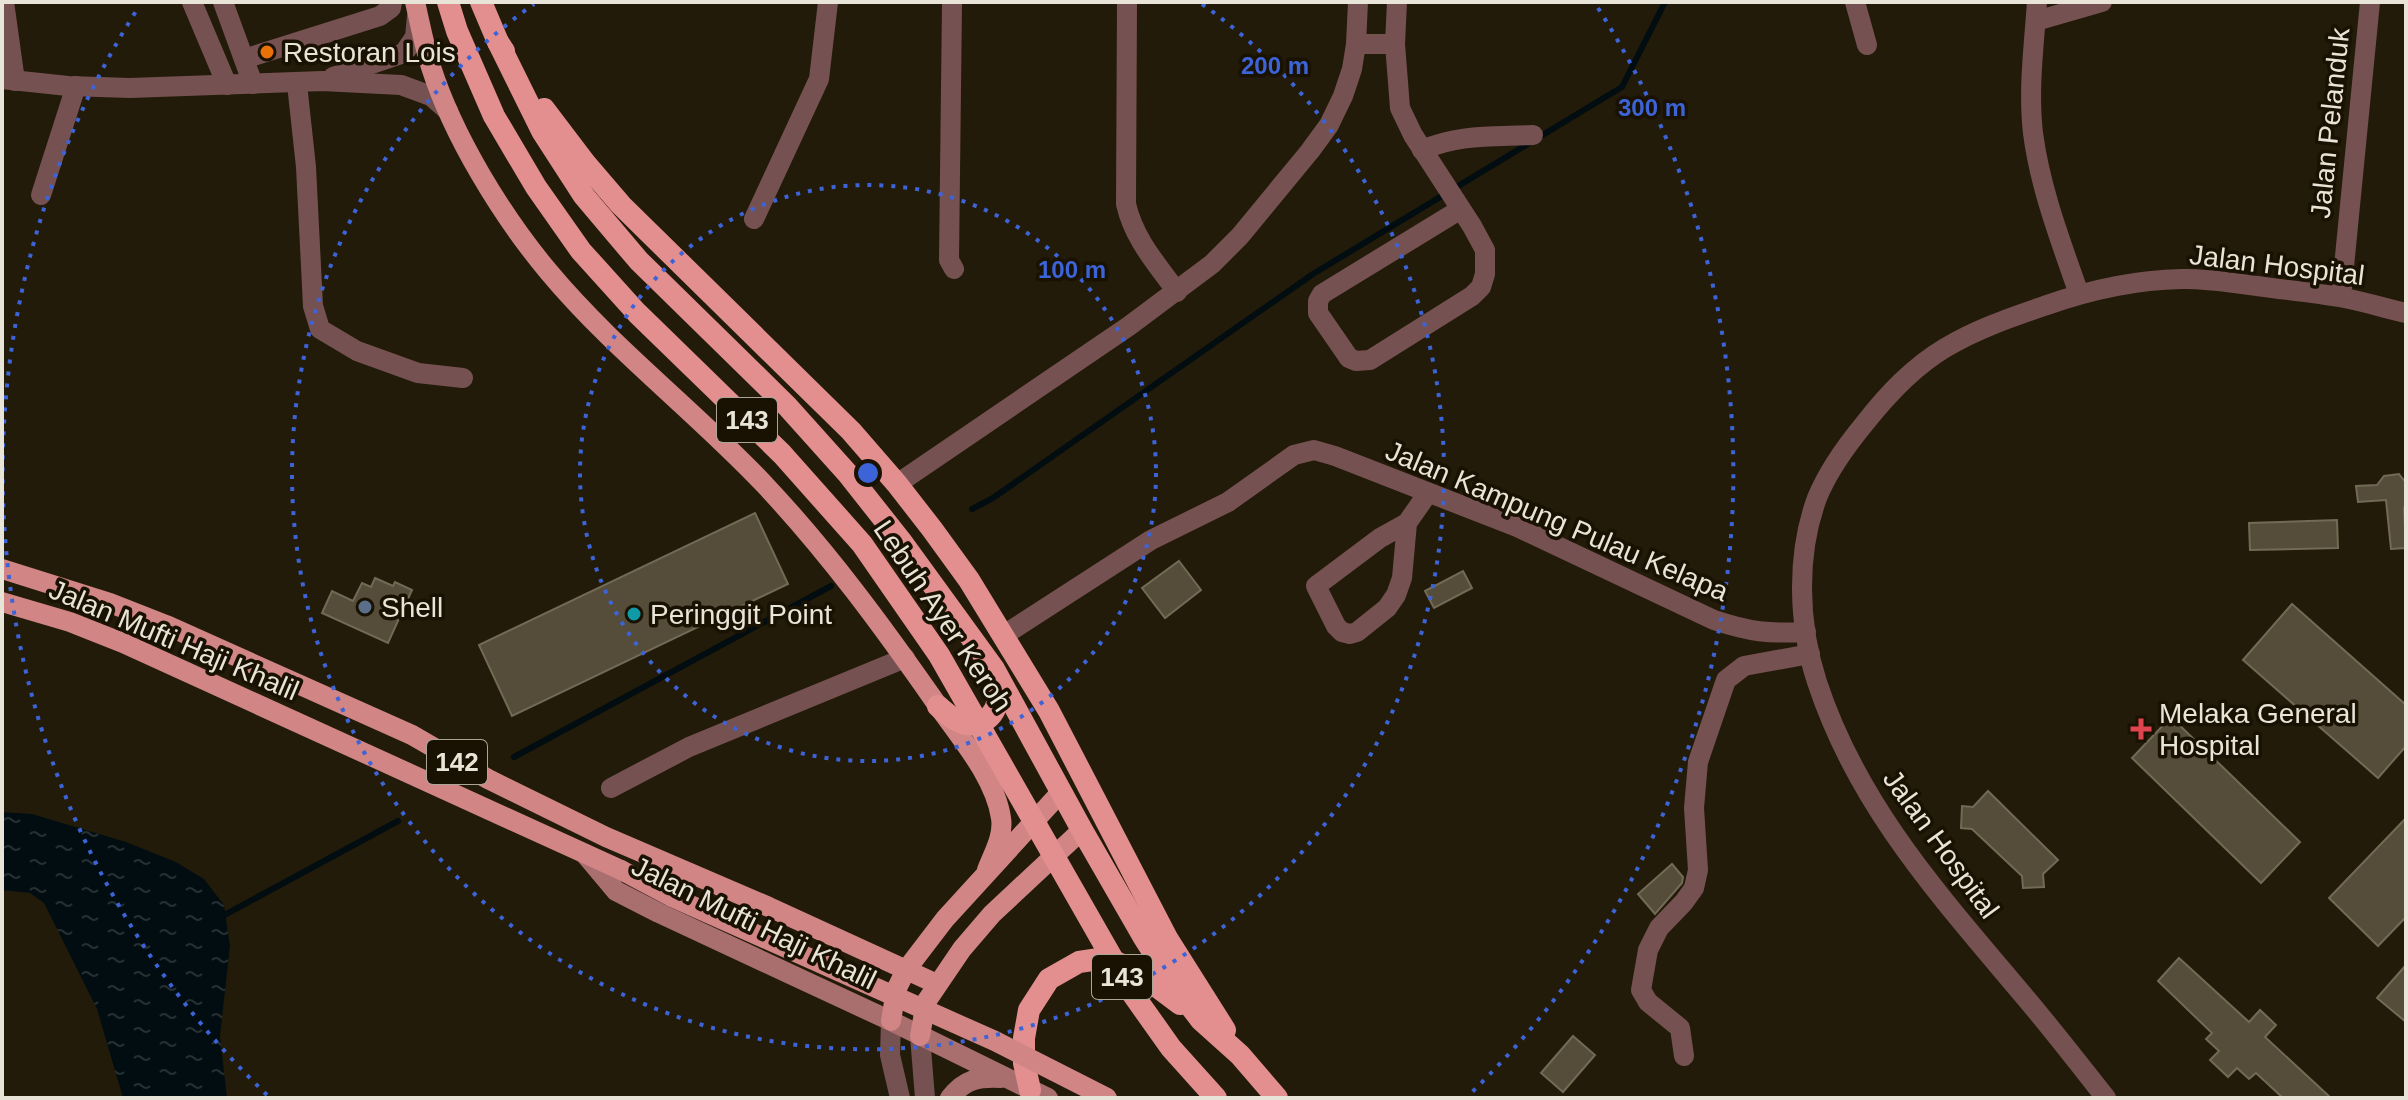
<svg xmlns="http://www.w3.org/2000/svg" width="2408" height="1100" viewBox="0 0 2408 1100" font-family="Arial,sans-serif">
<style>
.water{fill:url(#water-ripples)}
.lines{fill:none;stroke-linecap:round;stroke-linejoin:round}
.stream{stroke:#010d10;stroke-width:6}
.building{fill:#554d39;stroke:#726a55;stroke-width:2}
.minor{stroke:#765151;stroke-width:20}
.tertiary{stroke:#765151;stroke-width:20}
.secondary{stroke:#a96e6e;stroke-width:20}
.primary{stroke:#d18585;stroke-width:20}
.trunk{stroke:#e38f90;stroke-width:22}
.primary-bridge{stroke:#d18585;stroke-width:20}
.trunk-bridge{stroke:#e38f90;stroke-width:22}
.ring{fill:none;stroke:#3c64d8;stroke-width:4;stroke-dasharray:4 8}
.food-dot{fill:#e8710a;stroke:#191202;stroke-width:3}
.service-dot{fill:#5c6f8a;stroke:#191202;stroke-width:3}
.culture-dot{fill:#0f9aa8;stroke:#191202;stroke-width:3}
.health-dot{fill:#e0444e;stroke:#191202;stroke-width:3}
.labels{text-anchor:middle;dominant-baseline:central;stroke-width:7;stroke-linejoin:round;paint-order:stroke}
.shield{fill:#191202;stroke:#aba598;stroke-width:2}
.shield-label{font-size:26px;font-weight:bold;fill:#e9e4d8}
.poi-label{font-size:28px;fill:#e9e4d8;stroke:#191202;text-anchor:start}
.street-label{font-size:28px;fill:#e9e4d8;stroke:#191202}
.centre{fill:#3c64d8;stroke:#191202;stroke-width:4}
.ring-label{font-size:24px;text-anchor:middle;font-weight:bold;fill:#3c64d8;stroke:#191202;stroke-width:7;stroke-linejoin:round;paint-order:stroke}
</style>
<defs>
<pattern id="water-ripples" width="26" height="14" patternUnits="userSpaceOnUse" patternTransform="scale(2)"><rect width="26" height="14" fill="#010d10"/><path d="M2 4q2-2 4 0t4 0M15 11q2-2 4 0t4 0" fill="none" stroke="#263032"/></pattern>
</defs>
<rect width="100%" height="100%" fill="#231b09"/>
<polygon class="water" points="2,812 32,814 126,842 176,862 204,879 224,905 230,946 220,1036 227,1098 123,1098 97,1009 44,903 30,893 2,890"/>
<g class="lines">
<g class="stream">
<polyline points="972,509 993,498 1313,274 1622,87 1665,2"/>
<polyline points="514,757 831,586"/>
<polyline points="219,918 398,821"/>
</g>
</g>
<g class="building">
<polygon points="2399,474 2406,483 2406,504 2404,508 2406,548 2391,549 2386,500 2358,502 2356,486 2377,485 2384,476"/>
<polygon points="755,513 788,584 512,716 479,645"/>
<polygon points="2337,520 2338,548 2250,550 2249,523"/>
<polygon points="1179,561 1201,590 1165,618 1142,588"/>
<polygon points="1463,571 1472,588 1434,608 1425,591"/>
<polygon points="375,578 393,586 395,582 412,590 388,643 322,613 332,591 353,601 362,583 371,587"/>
<polygon points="2292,604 2406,705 2406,746 2378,778 2243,660"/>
<polygon points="2171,717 2300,842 2261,883 2132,758"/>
<polygon points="1988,791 2058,860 2043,874 2044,887 2023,888 2022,876 1972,829 1961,828 1962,806 1973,807"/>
<polygon points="2406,818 2406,917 2378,946 2329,898"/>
<polygon points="1672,864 1683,877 1682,883 1655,914 1638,894"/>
<polygon points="2179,958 2249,1022 2260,1010 2276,1025 2265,1037 2331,1098 2283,1098 2256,1073 2249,1079 2237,1068 2228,1077 2210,1060 2219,1051 2206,1039 2212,1033 2158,981"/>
<polygon points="2406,965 2406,1022 2377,998"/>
<polygon points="1573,1036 1595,1055 1563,1092 1541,1073"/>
</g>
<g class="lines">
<g class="minor">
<polyline points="4,2 15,81"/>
<polyline points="192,2 227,85"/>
<polyline points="223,2 253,84"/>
<polyline points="952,2 949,260 954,269"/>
<path d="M1127,2L1126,204C1134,239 1156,263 1177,292"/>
<polyline points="1397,2 1395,44 1400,108 1413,135 1472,226 1485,250 1485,274 1481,287 1472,296 1370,360 1356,361 1349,358 1318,313 1318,301 1322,294 1461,209"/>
<polyline points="1855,2 1867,45"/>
<path d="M2037,2C2034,45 2028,90 2033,133C2040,188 2061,242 2079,294"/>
<polyline points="2036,21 2102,2"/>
<polyline points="1356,44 1395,44"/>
<polyline points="244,59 380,16 391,8 392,2"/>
<polyline points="297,84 306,167 313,306 320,329 357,351 418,373 463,378"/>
<path d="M1422,150C1460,134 1492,137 1533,135"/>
<polyline points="41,195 76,86"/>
<polyline points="754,219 819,79 828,2"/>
<polyline points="2341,297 2370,2"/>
<polyline points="897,484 1129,326 1212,264 1240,236 1310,151 1329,125 1343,96 1352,69 1356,44 1358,2"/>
<polyline points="1407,523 1380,538 1316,586 1336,626 1342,632 1350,634 1357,632 1387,608 1396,595 1402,578 1407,523 1428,493"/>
<path d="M1004,635L1151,540L1228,502L1294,455L1314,450L1335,456L1517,527L1714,620C1750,632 1769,634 1806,632"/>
<polyline points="611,788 689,747 905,658"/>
<polyline points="1684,1056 1680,1028 1648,1002 1641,990 1648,950 1659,928 1684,902 1694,888 1698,870 1694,808 1698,762 1726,680 1744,666 1810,654"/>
</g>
<g class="tertiary">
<polyline points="333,77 404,53 415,37 417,16"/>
<polyline points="2,79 68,86 130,88 322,81 401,85 431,96 448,111"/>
<polyline points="891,1021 890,1055 900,1098"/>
<polyline points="920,1036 925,1098"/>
<path d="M2106,1098C2079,1064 2052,1029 2024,996C1941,897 1858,807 1817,682C1798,624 1796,555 1817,498C1828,471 1846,446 1865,423C1888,394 1913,367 1945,348C1976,329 2012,317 2047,305C2090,290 2135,280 2181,279C2206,278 2232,283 2257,286C2284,290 2312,292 2339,297C2362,301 2384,308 2406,313"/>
</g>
<g class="secondary">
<polyline points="585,854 616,891 659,913 891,1021 1048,1098"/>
<path d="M950,1098C965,1079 978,1077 1001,1078"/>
</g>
<g class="primary">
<path d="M415,2C420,23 424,46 431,67C453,136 502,216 548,271C613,349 694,410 764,484C828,552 883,627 936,703C959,736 995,777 1001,818C1004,836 993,854 987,870"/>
<polyline points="2,569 110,603 166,625 412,735 488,779 606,837 769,907 937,984"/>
<polyline points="2,602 70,622 123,643 621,870"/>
<polyline points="891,1021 896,990 906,970 945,919 1061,792"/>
<polyline points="920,1036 926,1002 962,949 992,914 1082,830"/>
</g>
<g class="trunk">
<polyline points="481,2 498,42 504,51"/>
<polyline points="498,42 542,131 584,196 639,261 787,406 848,474 901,541 994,669 1082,830 1143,936 1174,985 1201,1020 1240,1055 1277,1098"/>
<polyline points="544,109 585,163 621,205 851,431 897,484 932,529 969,580 1049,711 1167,938 1225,1030"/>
<path d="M938,706C946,713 955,722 966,724C994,727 1003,700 997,678"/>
<polyline points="1030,1090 1024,1063 1024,1038 1029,1010 1049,979 1079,962 1099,959 1118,963 1156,986 1180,1004"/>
</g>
<polyline class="primary-bridge" points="621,870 670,896 995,1041 1107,1098"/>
<polyline class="trunk-bridge" points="448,2 457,31 494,116 536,187 581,251 637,313 782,454 862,544 939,655 1132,993 1171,1048 1216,1098"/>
</g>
<g class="ring">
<circle cx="868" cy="473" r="288"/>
<path d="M1202 4A576 576 0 1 1 534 4"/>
<path d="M267 1095A865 865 0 0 1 138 8M1598 8A865 865 0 0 1 1469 1095"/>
</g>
<circle class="food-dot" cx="267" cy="52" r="8"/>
<circle class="service-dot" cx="365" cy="607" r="8"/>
<circle class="culture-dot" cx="634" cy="614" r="8"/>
<path class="health-dot" d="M2137 717h8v8h8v8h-8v8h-8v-8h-8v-8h8z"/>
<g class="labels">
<g class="shield">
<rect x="717" y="398" width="60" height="44" rx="6"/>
<rect x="427" y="740" width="60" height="44" rx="6"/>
<rect x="1092" y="955" width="60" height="44" rx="6"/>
</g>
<g class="shield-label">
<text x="747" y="420">143</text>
<text x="457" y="762">142</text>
<text x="1122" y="977">143</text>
</g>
<g class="poi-label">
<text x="283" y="52">Restoran Lois</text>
<text x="381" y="607">Shell</text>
<text x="650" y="614">Peringgit Point</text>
<text x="2159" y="713">Melaka General<tspan x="2159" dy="32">Hospital</tspan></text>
</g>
<g class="street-label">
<text transform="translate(2330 123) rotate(-84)">Jalan Pelanduk</text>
<text transform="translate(2277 265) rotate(7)">Jalan Hospital</text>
<text transform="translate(1557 521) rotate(23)">Jalan Kampung Pulau Kelapa</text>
<text transform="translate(943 616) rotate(56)">Lebuh Ayer Keroh</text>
<text transform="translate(174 640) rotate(23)">Jalan Mufti Haji Khalil</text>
<text transform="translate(1941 844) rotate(54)">Jalan Hospital</text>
<text transform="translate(754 923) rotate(26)">Jalan Mufti Haji Khalil</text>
</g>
</g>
<circle cx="868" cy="473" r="12" class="centre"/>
<g class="ring-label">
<text x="1275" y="74">200 m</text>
<text x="1652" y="116">300 m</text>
<text x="1072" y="278">100 m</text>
</g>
<rect width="2408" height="1100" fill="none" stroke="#e9e4d8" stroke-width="8"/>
</svg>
